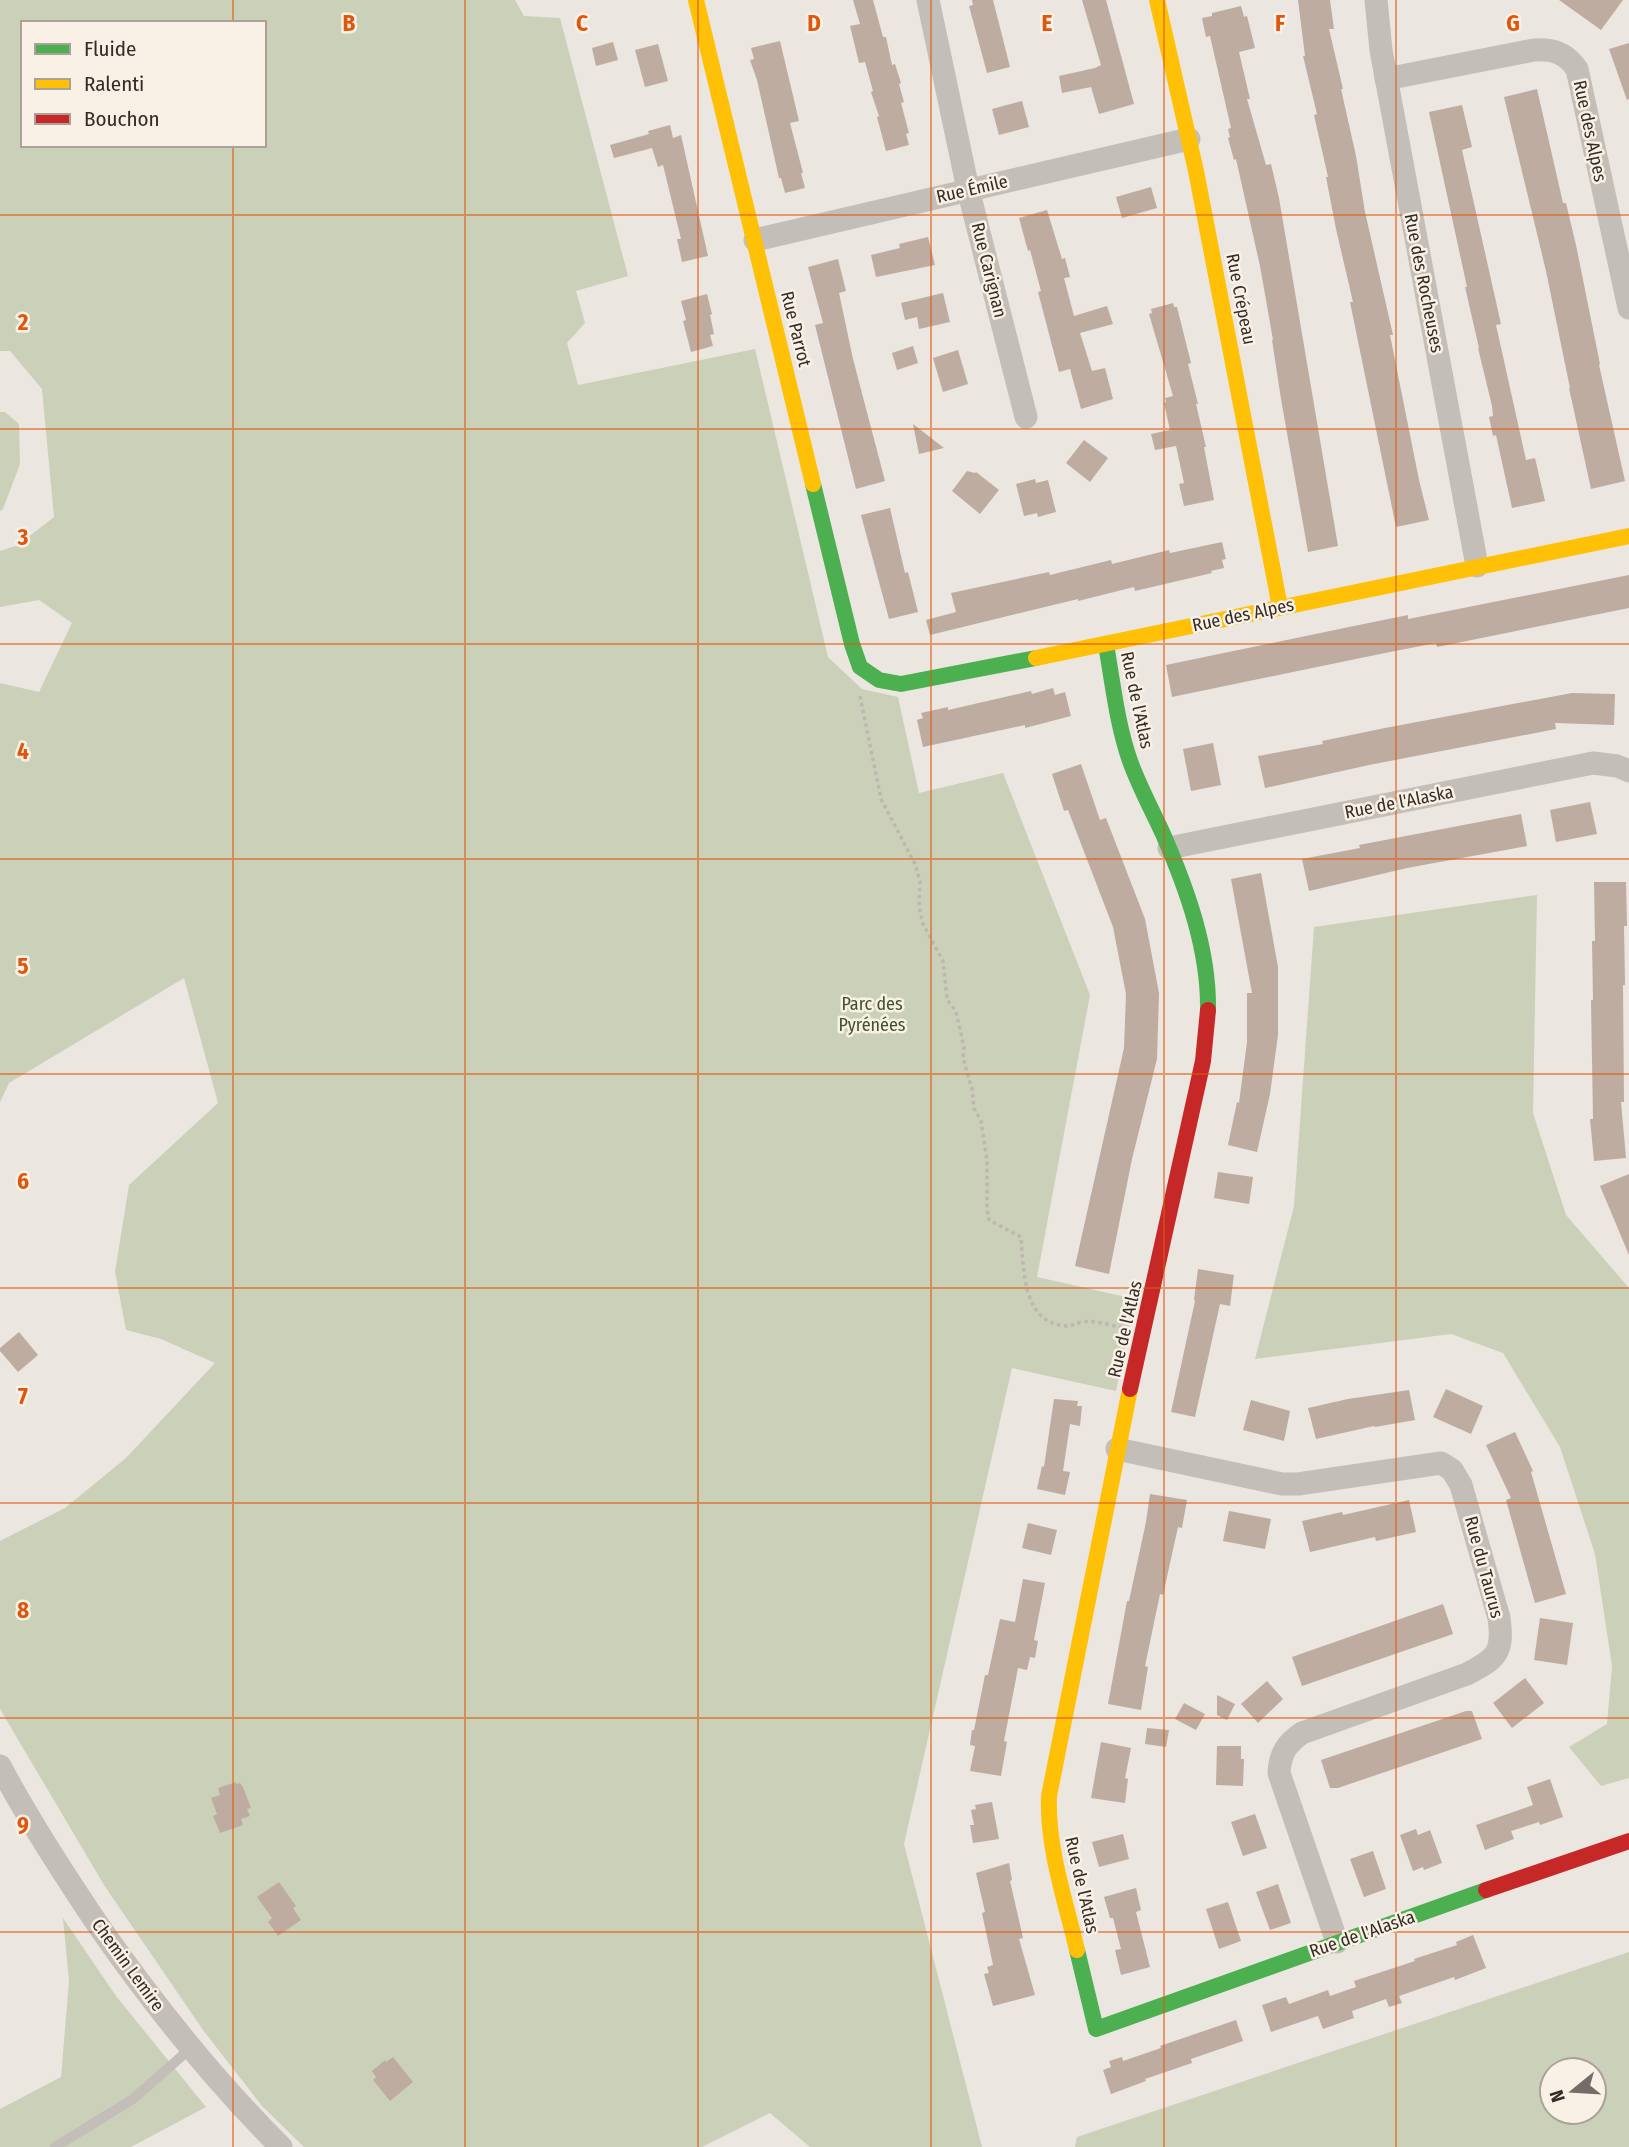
<svg xmlns="http://www.w3.org/2000/svg" width="1629" height="2147" viewBox="0 0 1629 2147" font-family="'Fira Sans Condensed',sans-serif">
<style>
.green{fill:#cbd1b9;fill-rule:evenodd}
.building{fill:#beaca1}
.lines{fill:none;stroke-linecap:round;stroke-linejoin:round}
.path{stroke:#bdb7b0;stroke-width:3.5;stroke-dasharray:3.5 3.5;stroke-linecap:butt}
.lane{stroke:#c4beb8;stroke-width:10}
.street{stroke:#c4beb8;stroke-width:23}
.fast{stroke:#4caf50;stroke-width:16}
.slow{stroke:#ffc107;stroke-width:16}
.jam{stroke:#c62828;stroke-width:16}
.grid{fill:none;stroke:#df570d;stroke-width:2;stroke-opacity:0.55}
.labels{text-anchor:middle;dominant-baseline:central;stroke-width:5;stroke-linejoin:round;paint-order:stroke}
.street-label{font-size:18px;fill:#342c27;stroke:#f9f1e5}
.park-label{font-size:18px;fill:#41522b;stroke:#f9f1e5}
.grid-label{font-size:23px;text-anchor:middle;font-weight:bold;fill:#df570d;stroke:#f9f1e5;stroke-width:5;stroke-linejoin:round;paint-order:stroke}
</style>
<rect width="100%" height="100%" fill="#ebe6df"/>
<g class="green">
<path d="M0,0H515L524,16L560,18L628,276L576,291L585,323L567,343L578,385L755,349L828,657L862,689L898,697L919,793L1003,773L1090,995L1037,1277L1135,1299L1116,1391L1012,1368L904,1844L982,2147H810L770,2113L702,2147H304L262,2106L203,2030L104,1885L0,1709V1541L65,1508L126,1458L215,1363L161,1339L126,1330L115,1272L129,1185L218,1103L184,978L9,1083L0,1102V683L39,692L72,623L39,600L0,607V551L18,545L54,517L42,389L10,351H0ZM23,23H264V145H23Z"/>
<polygon points="0,412 5,412 19,424 20,464 3,509 0,511"/>
<polygon points="1537,895 1533,1113 1566,1215 1629,1288 1629,1778 1601,1786 1569,1747 1607,1724 1612,1666 1595,1554 1560,1447 1503,1353 1451,1334 1255,1359 1294,1206 1314,927"/>
<polygon points="63,1918 116,1996 206,2107 131,2147 0,2147 0,2109 61,2077 69,1981"/>
<path d="M1629,1952V2147H1075L1077,2137ZM1552,2070H1594V2112H1552Z"/>
</g>
<g class="building">
<polygon points="853,0 873,0 883,37 886,37 892,65 895,64 901,83 899,84 904,102 901,103 909,133 906,134 909,145 886,151 877,117 879,116 871,92 873,91 865,62 859,63 850,26 860,24"/>
<polygon points="972,0 993,0 1010,67 987,73 969,6 973,5"/>
<polygon points="1082,0 1106,0 1134,104 1099,114 1091,87 1062,93 1059,76 1095,68 1101,65"/>
<polygon points="1298,0 1330,0 1334,29 1329,29 1343,89 1341,89 1356,156 1365,212 1393,335 1390,335 1419,480 1429,520 1396,527 1350,302 1353,302 1336,229 1326,177 1328,177 1314,115 1317,114 1303,56 1305,56"/>
<polygon points="1559,0 1623,0 1601,30"/>
<polygon points="1241,6 1244,17 1247,16 1255,48 1239,52 1250,99 1247,99 1266,165 1271,164 1279,198 1338,546 1308,552 1281,399 1272,340 1273,340 1260,266 1236,159 1234,160 1228,138 1230,137 1228,129 1231,128 1210,36 1206,37 1202,18 1212,16 1212,13"/>
<polygon points="780,41 799,121 790,123 803,173 801,173 805,188 785,193 781,178 779,178 757,80 750,60 754,59 751,48"/>
<polygon points="613,42 618,60 596,66 592,48"/>
<polygon points="1629,43 1629,99 1627,100 1609,49"/>
<polygon points="658,44 668,81 645,87 635,50"/>
<polygon points="1537,89 1563,203 1566,203 1576,245 1600,364 1599,365 1625,481 1591,489 1569,388 1570,388 1546,271 1504,97"/>
<polygon points="1022,101 1029,127 999,135 992,109"/>
<polygon points="1462,105 1472,147 1462,150 1501,324 1496,325 1526,460 1535,458 1545,501 1512,508 1496,435 1493,436 1489,417 1493,416 1492,406 1478,348 1479,348 1465,287 1467,287 1429,112"/>
<polygon points="670,125 673,138 681,135 708,256 682,262 677,239 681,239 663,165 658,167 652,148 614,158 610,145 649,134 648,131"/>
<polygon points="1151,187 1157,208 1122,218 1116,197"/>
<polygon points="1047,210 1062,259 1065,258 1070,277 1064,278 1074,316 1107,306 1113,324 1080,333 1092,371 1105,368 1113,399 1081,409 1070,369 1059,372 1038,292 1041,291 1030,250 1028,251 1019,218"/>
<polygon points="928,237 935,265 876,277 871,255 900,248 899,244"/>
<polygon points="838,259 846,291 839,293 853,359 885,481 856,489 815,325 823,323 808,267"/>
<polygon points="943,293 950,322 919,329 917,317 905,320 901,303"/>
<polygon points="707,294 712,314 710,315 714,334 710,335 713,346 691,352 683,321 686,320 681,301"/>
<polygon points="1173,303 1174,307 1177,307 1191,363 1188,364 1198,404 1196,404 1206,447 1204,447 1214,500 1184,506 1179,484 1184,483 1176,446 1155,450 1151,434 1170,430 1164,403 1166,402 1165,398 1173,396 1149,314 1152,313 1151,309"/>
<polygon points="913,346 918,363 897,370 892,353"/>
<polygon points="958,350 968,384 943,392 933,358"/>
<polygon points="913,424 944,448 919,454"/>
<polygon points="1084,440 1108,458 1090,482 1066,463"/>
<polygon points="967,471 975,473 976,472 999,490 980,514 952,491"/>
<polygon points="1035,479 1036,483 1048,480 1056,512 1038,517 1037,513 1024,516 1016,484"/>
<polygon points="890,508 905,573 908,572 918,612 889,619 861,515"/>
<polygon points="1222,542 1226,559 1222,560 1224,568 1211,571 1212,573 1135,591 1134,587 1078,601 1078,599 930,635 926,620 956,612 951,593 1049,572 1050,575 1111,560 1112,564 1169,550 1170,553"/>
<polygon points="1629,575 1629,608 1437,647 1436,643 1380,654 1172,697 1166,665 1349,627 1408,615 1408,619"/>
<polygon points="1053,688 1055,695 1065,692 1071,716 1025,728 1025,725 923,747 917,720 923,718 921,713 948,707 948,710 1031,691 1032,694"/>
<polygon points="1572,693 1615,694 1614,725 1555,723 1556,729 1369,765 1265,788 1258,756 1323,744 1322,741 1385,728"/>
<polygon points="1213,743 1221,785 1191,791 1183,749"/>
<polygon points="1081,764 1100,820 1106,818 1145,919 1159,993 1157,1059 1132,1159 1109,1274 1075,1266 1124,1048 1126,994 1113,927 1068,810 1064,811 1052,774"/>
<polygon points="1590,802 1597,834 1556,842 1550,810"/>
<polygon points="1521,814 1527,846 1407,868 1309,891 1302,859 1360,848 1359,845"/>
<polygon points="1261,873 1278,967 1278,1035 1270,1094 1257,1152 1228,1145 1237,1102 1239,1103 1247,1042 1247,993 1252,993 1231,879"/>
<polygon points="1594,882 1626,882 1627,926 1624,926 1625,985 1623,985 1624,1102 1621,1102 1626,1158 1594,1161 1590,1119 1593,1119 1591,1000 1593,1000 1592,941 1595,941"/>
<polygon points="1218,1172 1253,1177 1249,1204 1214,1198"/>
<polygon points="1629,1174 1629,1255 1600,1186"/>
<polygon points="1198,1269 1234,1275 1230,1306 1220,1304 1195,1417 1171,1412 1195,1301 1194,1300"/>
<polygon points="19,1332 38,1355 18,1372 0,1351 0,1348"/>
<polygon points="1446,1389 1483,1406 1471,1434 1433,1417"/>
<polygon points="1409,1390 1415,1420 1375,1427 1374,1426 1316,1439 1308,1408 1348,1399"/>
<polygon points="1054,1399 1078,1401 1077,1406 1082,1406 1080,1426 1070,1424 1063,1471 1070,1472 1065,1495 1037,1489 1042,1466 1044,1467"/>
<polygon points="1251,1400 1290,1411 1284,1441 1243,1430"/>
<polygon points="1515,1432 1533,1471 1531,1472 1566,1594 1535,1603 1506,1500 1511,1498 1486,1445"/>
<polygon points="1150,1494 1187,1500 1182,1528 1178,1527 1163,1595 1160,1594 1145,1666 1148,1667 1141,1710 1108,1704 1127,1601 1129,1601 1146,1522"/>
<polygon points="1409,1500 1416,1532 1376,1541 1375,1537 1310,1552 1302,1521 1342,1512 1343,1515"/>
<polygon points="1229,1511 1271,1519 1265,1549 1223,1541"/>
<polygon points="1028,1523 1057,1530 1051,1555 1022,1548"/>
<polygon points="1023,1579 1045,1583 1034,1640 1038,1641 1035,1658 1030,1657 1027,1670 1018,1668 1004,1741 1007,1742 1001,1776 970,1771 975,1746 970,1745 972,1730 974,1730 985,1675 988,1675 1000,1619 1015,1622"/>
<polygon points="1443,1604 1453,1634 1302,1686 1292,1657"/>
<polygon points="1540,1618 1573,1623 1567,1665 1534,1660"/>
<polygon points="1525,1678 1544,1703 1512,1728 1493,1703"/>
<polygon points="1267,1681 1283,1699 1258,1723 1241,1704"/>
<polygon points="1217,1695 1235,1704 1227,1720 1217,1715"/>
<polygon points="1184,1703 1205,1714 1196,1730 1175,1719"/>
<polygon points="1466,1711 1472,1711 1482,1739 1338,1788 1330,1788 1321,1760"/>
<polygon points="1147,1728 1169,1730 1166,1747 1145,1744"/>
<polygon points="1101,1742 1131,1748 1125,1778 1128,1779 1125,1803 1091,1798"/>
<polygon points="1217,1746 1241,1746 1241,1759 1244,1759 1243,1786 1216,1785"/>
<polygon points="1550,1779 1563,1817 1540,1825 1539,1822 1511,1831 1514,1839 1485,1850 1476,1825 1533,1805 1527,1787"/>
<polygon points="236,1782 236,1784 240,1783 243,1787 251,1808 247,1809 250,1816 241,1819 243,1825 220,1833 213,1816 217,1814 211,1798 220,1795 218,1788"/>
<polygon points="992,1802 999,1839 973,1843 970,1825 974,1825 971,1810 976,1809 975,1805"/>
<polygon points="1255,1814 1267,1848 1243,1856 1231,1822"/>
<polygon points="1416,1829 1418,1835 1430,1830 1442,1863 1424,1870 1423,1867 1413,1871 1400,1835"/>
<polygon points="1123,1834 1129,1859 1099,1867 1092,1842"/>
<polygon points="1373,1851 1386,1889 1364,1897 1350,1859"/>
<polygon points="1009,1863 1012,1880 1010,1881 1023,1938 1019,1939 1035,1995 993,2006 984,1974 989,1973 987,1967 993,1965 982,1913 985,1912 976,1873"/>
<polygon points="279,1882 296,1906 293,1908 301,1920 278,1936 268,1922 272,1918 257,1897"/>
<polygon points="1278,1884 1291,1923 1270,1930 1256,1892"/>
<polygon points="1136,1888 1141,1910 1136,1912 1150,1967 1121,1975 1115,1950 1121,1949 1113,1918 1110,1918 1104,1897"/>
<polygon points="1228,1902 1241,1941 1219,1949 1206,1909"/>
<polygon points="1473,1935 1486,1968 1455,1980 1454,1977 1399,1996 1402,2003 1389,2007 1386,1999 1352,2011 1354,2018 1323,2029 1318,2016 1271,2032 1262,2005 1286,1997 1289,2004 1328,1990 1330,1996 1356,1987 1354,1981 1415,1961 1414,1959 1457,1945 1456,1942"/>
<polygon points="1236,2020 1243,2041 1191,2059 1192,2063 1145,2079 1146,2081 1111,2094 1103,2070 1111,2067 1109,2061 1122,2057 1123,2061 1161,2048 1160,2046"/>
<polygon points="393,2057 413,2082 390,2101 373,2080 376,2077 372,2071 385,2060 386,2062"/>
</g>
<g class="lines">
<path class="path" d="M860,696L881,799L915,864L920,881L919,907L923,924L943,961L947,999L956,1012L964,1047L963,1058L972,1089L974,1108L981,1121L987,1160V1209L989,1220L1021,1237C1024,1270 1022,1323 1066,1326C1073,1326 1076,1323 1082,1322C1095,1320 1109,1325 1121,1327"/>
<polyline class="lane" points="55,2147 133,2099 191,2048"/>
<g class="street">
<polyline points="928,0 968,189 1026,417"/>
<polyline points="1376,0 1381,50 1477,566"/>
<path d="M1386,79L1534,50C1553,49 1566,53 1577,69L1629,308"/>
<polyline points="755,240 1189,139"/>
<polyline points="1169,848 1593,763 1617,766 1629,771"/>
<path d="M1117,1449L1282,1484H1298L1441,1463L1452,1470L1461,1485L1499,1618C1504,1653 1496,1659 1467,1674L1302,1733C1286,1744 1280,1754 1279,1773L1337,1942"/>
<path d="M0,1766C29,1821 63,1873 98,1925C153,2004 213,2079 281,2147"/>
</g>
<g class="fast">
<polyline points="813,484 852,644 860,667 879,680 901,684 1036,658"/>
<path d="M1106,645C1113,684 1117,724 1130,761C1139,786 1152,810 1163,834C1187,889 1209,950 1208,1010"/>
<polyline points="1077,1950 1096,2029 1486,1890"/>
</g>
<g class="slow">
<polyline points="696,0 813,484"/>
<polyline points="1157,0 1196,171 1280,607"/>
<polyline points="1036,658 1629,536"/>
<path d="M1077,1950C1065,1899 1047,1848 1049,1796L1130,1389"/>
</g>
<g class="jam">
<polyline points="1130,1389 1203,1061 1208,1010"/>
<polyline points="1486,1890 1629,1841"/>
</g>
</g>
<path class="grid" d="M233,0V23M465,0V2147M698,0V2147M931,0V2147M1164,0V2147M1396,0V2147M233,145V2147M0,215H1629M0,429H1629M0,644H1629M0,859H1629M0,1074H1629M0,1288H1629M0,1503H1629M0,1718H1629M0,1932H1629"/>
<g class="labels">
<g class="street-label">
<text transform="translate(1590 131) rotate(78)">Rue des Alpes</text>
<text transform="translate(972 189) rotate(-13)">Rue Émile</text>
<text transform="translate(989 270) rotate(76)">Rue Carignan</text>
<text transform="translate(1424 283) rotate(79)">Rue des Rocheuses</text>
<text transform="translate(1241 299) rotate(79)">Rue Crépeau</text>
<text transform="translate(796 329) rotate(76)">Rue Parrot</text>
<text transform="translate(1243 615) rotate(-12)">Rue des Alpes</text>
<text transform="translate(1137 700) rotate(78)">Rue de l'Atlas</text>
<text transform="translate(1399 802) rotate(-11)">Rue de l'Alaska</text>
<text transform="translate(1125 1329) rotate(-77)">Rue de l'Atlas</text>
<text transform="translate(1484 1567) rotate(75)">Rue du Taurus</text>
<text transform="translate(1082 1885) rotate(77)">Rue de l'Atlas</text>
<text transform="translate(1362 1934) rotate(-19)">Rue de l'Alaska</text>
<text transform="translate(128 1965) rotate(54)">Chemin Lemire</text>
</g>
<g class="park-label">
<text x="872" y="1004">Parc des<tspan x="872" dy="21">Pyrénées</tspan></text>
</g>
</g>
<g class="grid-label">
<text x="349" y="31">B</text>
<text x="582" y="31">C</text>
<text x="814" y="31">D</text>
<text x="1047" y="31">E</text>
<text x="1280" y="31">F</text>
<text x="1513" y="31">G</text>
<text x="23" y="330">2</text>
<text x="23" y="545">3</text>
<text x="23" y="759">4</text>
<text x="23" y="974">5</text>
<text x="23" y="1189">6</text>
<text x="23" y="1404">7</text>
<text x="23" y="1618">8</text>
<text x="23" y="1833">9</text>
</g>
<rect x="21" y="21" width="245" height="126" fill="#f9f1e5" stroke="#aaa299" stroke-width="2"/>
<rect x="35" y="44" width="35" height="10" fill="#4caf50" stroke="#aaa299" stroke-width="2"/>
<text x="84" y="56" font-size="21" fill="#342c27">Fluide</text>
<rect x="35" y="79" width="35" height="10" fill="#ffc107" stroke="#aaa299" stroke-width="2"/>
<text x="84" y="91" font-size="21" fill="#342c27">Ralenti</text>
<rect x="35" y="114" width="35" height="10" fill="#c62828" stroke="#aaa299" stroke-width="2"/>
<text x="84" y="126" font-size="21" fill="#342c27">Bouchon</text>
<g transform="translate(1573 2091) rotate(252)"><circle r="33" fill="#f9f1e5" stroke="#aaa299" stroke-width="2"/>
<path d="M0-5L12 26L0 18L-12 26Z" fill="#746d67"/>
<text y="-10" font-size="19" font-weight="bold" text-anchor="middle" fill="#342c27">N</text>
</g>
</svg>
